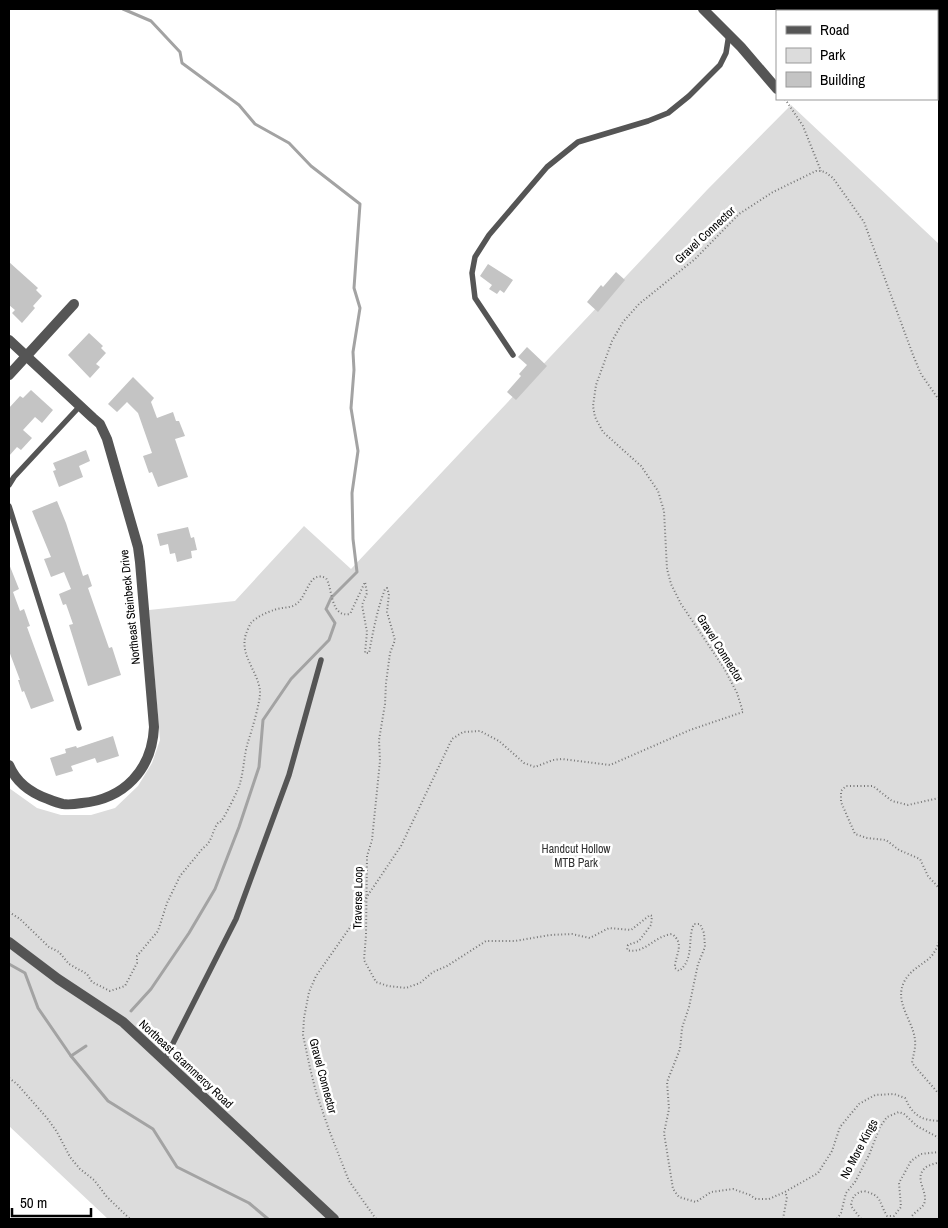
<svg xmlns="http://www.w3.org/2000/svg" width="948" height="1228" viewBox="0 0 948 1228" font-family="'Archivo Narrow',sans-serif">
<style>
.green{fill:#dcdcdc}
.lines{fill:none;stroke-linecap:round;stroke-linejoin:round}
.stream{stroke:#a3a3a3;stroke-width:3}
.building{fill:#c4c4c4}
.motorway-casing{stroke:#dbdbdb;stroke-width:17}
.path{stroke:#777;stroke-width:2;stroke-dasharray:1 2.5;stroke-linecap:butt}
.service{stroke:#555;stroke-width:5.5}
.minor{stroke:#555;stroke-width:10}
.motorway{stroke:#000;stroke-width:15}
.labels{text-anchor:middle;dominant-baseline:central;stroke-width:5;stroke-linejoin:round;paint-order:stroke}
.street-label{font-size:12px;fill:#000;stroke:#fff}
.park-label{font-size:12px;fill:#333;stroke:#fff}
</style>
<rect width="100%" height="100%" fill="#fff"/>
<polygon class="green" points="791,105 939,244 939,1219 108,1219 9,1126 9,788 37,808 61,815 91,815 115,808 138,786 152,763 160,740 149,610 235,601 304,526 351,569 707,190"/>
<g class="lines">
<g class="stream">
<polyline points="123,9 151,21 180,52 182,63 239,105 255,124 289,143 311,166 360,204 354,288 360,308 353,352 354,370 351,408 358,451 352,493 353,539 357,572 331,598 326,609 335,623 329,640 291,679 263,720 259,767 239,827 215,889 189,933 151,989 131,1011"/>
<polyline points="9,964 25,973 38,1008 71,1056 108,1101 153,1129 177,1167 249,1203 268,1219"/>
<polyline points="71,1056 86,1046"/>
</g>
</g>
<g class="building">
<polygon points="9,262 38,288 36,290 42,296 33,306 35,308 22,323 12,313 15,310 9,305"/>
<polygon points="488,264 513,280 504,293 500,290 497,294 489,289 492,285 480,276"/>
<polygon points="616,272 625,280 598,312 587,302 601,285 603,287"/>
<polygon points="89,333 103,346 101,348 106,353 96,364 100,367 90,378 68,355"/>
<polygon points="527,347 547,366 516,400 507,392 521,376 519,374 527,365 518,357"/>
<polygon points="133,377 154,398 151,402 157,418 173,412 176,421 179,421 185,436 175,439 188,477 158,487 152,472 149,473 143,456 152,453 138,413 127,402 117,412 108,404"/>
<polygon points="31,390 53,410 42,423 35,417 23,430 32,438 21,450 17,447 9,456 9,408 20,396 23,398"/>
<polygon points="86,450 90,461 79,466 83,477 59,487 53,471 56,470 53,463"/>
<polygon points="57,501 66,523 83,576 88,574 92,586 88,588 109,648 112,647 121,675 88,686 69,625 73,624 66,604 63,605 59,594 71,589 64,572 51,577 44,559 51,557 32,511"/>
<polygon points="188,527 191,538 194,537 197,550 191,551 192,558 177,562 175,553 170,554 168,544 160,546 157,534"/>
<polygon points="9,564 19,589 13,592 20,611 24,609 30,626 27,627 54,701 31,709 24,691 22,692 18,680 20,680 9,651"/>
<polygon points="113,736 119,756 97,763 95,758 71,766 73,771 56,776 50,758 66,753 65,749 76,746 77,748"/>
</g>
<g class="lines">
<g class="motorway-casing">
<g id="motorway">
<polyline points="871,9 874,11"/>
<polyline points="937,72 939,75"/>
</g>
</g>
<g class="path">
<polyline points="785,99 803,126 821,171"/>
<polyline points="939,798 908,805 892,801 873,786 846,786 841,791 841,802 855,834 867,838 886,840 899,850 920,859 928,876 939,888"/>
<path d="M9,912L20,919L49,947L59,952L69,964L87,974L92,982L110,991L125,986L137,963V956L158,931L167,903L180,876L203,848C211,843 212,834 216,826C220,819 217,826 222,820C225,816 239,789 240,783C244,770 244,754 248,742C251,733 261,700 260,691C258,671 239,655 246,634C247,631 249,626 251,623C255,618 267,612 274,610C284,606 294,610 301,599C308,590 311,571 326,578C333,589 330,618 350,614L365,582L367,593L362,605L367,632L365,653H369C373,632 377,610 385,589L387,588L389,594L387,612L395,640L390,653L386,683L385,704L379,740L380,761L372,840L367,856L366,935L364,960L376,982L388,986L406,988L420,983L433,972L447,966L486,941H515L550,935L572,934L590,938L609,928L631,930L650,915L652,916L651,925L639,941L628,945L627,950C644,955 654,936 672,934C684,943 677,952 675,965V968L679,971C695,959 687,937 694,924H700L704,933L705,947L698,964L689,1007L682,1028L680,1049L667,1082L669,1109L664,1133L673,1189L679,1197L696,1202L711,1192L733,1189L750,1195L756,1199H769L785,1192L818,1173L832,1151L840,1127L859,1104L875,1095L894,1094L905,1098C913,1115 920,1120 939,1121"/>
<path d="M939,942C936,950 933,956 926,961C918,967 909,972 904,982C894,1003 913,1020 915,1040C916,1049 913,1055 912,1063L939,1094"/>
<polyline points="9,1078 17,1084 47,1118 57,1132 70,1157 80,1169 94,1180 107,1197 130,1219"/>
<polyline points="376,1219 349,1181 329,1130 316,1092 310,1068 303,1035 304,1018 309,992 316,976 351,926 366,898 401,846 452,739 463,732 480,731 499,741 524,763 535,767 553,760 562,759 610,765 690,730 743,712 737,693 724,668 681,604 671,584 667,569 664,511 658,491 641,466 603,432 595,417 593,406 596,385 612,341 623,322 639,304 695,259 739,214 773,192 816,171 821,171 825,172 833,178 864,222 913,355 921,374 939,400"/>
<polyline points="783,1219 787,1197 785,1192"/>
<polyline points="837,1219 841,1213 846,1193 855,1182 869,1155 880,1127 887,1117 899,1112 904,1114 917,1126 939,1138"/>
<path d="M861,1219L851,1206C852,1197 855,1193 864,1191C883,1196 878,1201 887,1216H894L901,1207L899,1183L911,1161L921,1154L939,1152"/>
<path d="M913,1219L912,1216C915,1212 922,1208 924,1204C929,1192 914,1180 924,1169C927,1165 935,1164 939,1162"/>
</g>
<g class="service">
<polyline points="513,355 475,298 472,273 475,257 489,235 547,167 578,142 648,121 668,113 689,96 720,65 726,53 729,34"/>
<polyline points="9,485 14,477 80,406"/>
<polyline points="9,506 79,728"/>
<polyline points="164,1061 236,919 289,775 321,660"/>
</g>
<g class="minor">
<polyline points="703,9 741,47 777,89"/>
<path d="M9,340L93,418L100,424L107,439L138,547L140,562L154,727C152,770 124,799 82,803C76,804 69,805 63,804C58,803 53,801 48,799C31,793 16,782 9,765"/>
<polyline points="9,375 74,304"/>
<polyline points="9,942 58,979 123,1022 334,1219"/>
</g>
<use href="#motorway" class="motorway"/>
</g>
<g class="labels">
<g class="street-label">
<text transform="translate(705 235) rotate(-43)">Gravel Connector</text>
<text transform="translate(130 607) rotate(-96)">Northeast Steinbeck Drive</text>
<text transform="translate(720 648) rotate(58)">Gravel Connector</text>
<text transform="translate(358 898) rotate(-89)">Traverse Loop</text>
<text transform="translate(186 1064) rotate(43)">Northeast Grammercy Road</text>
<text transform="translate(323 1076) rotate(75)">Gravel Connector</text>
<text transform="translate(859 1149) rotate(-62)">No More Kings</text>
</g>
<g class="park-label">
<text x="576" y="849">Handcut Hollow<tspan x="576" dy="14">MTB Park</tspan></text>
</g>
</g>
<rect width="948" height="1228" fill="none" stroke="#000000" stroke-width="20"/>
<rect x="776" y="10" width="162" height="90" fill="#ffffff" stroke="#999999"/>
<rect x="786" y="26" width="25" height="8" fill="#555555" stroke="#999999"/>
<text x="820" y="35" font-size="15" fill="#000000">Road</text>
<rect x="786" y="48" width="25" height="15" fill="#dcdcdc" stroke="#999999"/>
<text x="820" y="60" font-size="15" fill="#000000">Park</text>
<rect x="786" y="72" width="25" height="15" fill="#c4c4c4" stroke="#999999"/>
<text x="820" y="85" font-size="15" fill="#000000">Building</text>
<path d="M12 1208v8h79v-8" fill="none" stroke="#000000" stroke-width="2.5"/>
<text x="20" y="1208" font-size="15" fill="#000000" stroke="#ffffff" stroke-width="4" paint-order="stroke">50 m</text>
</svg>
